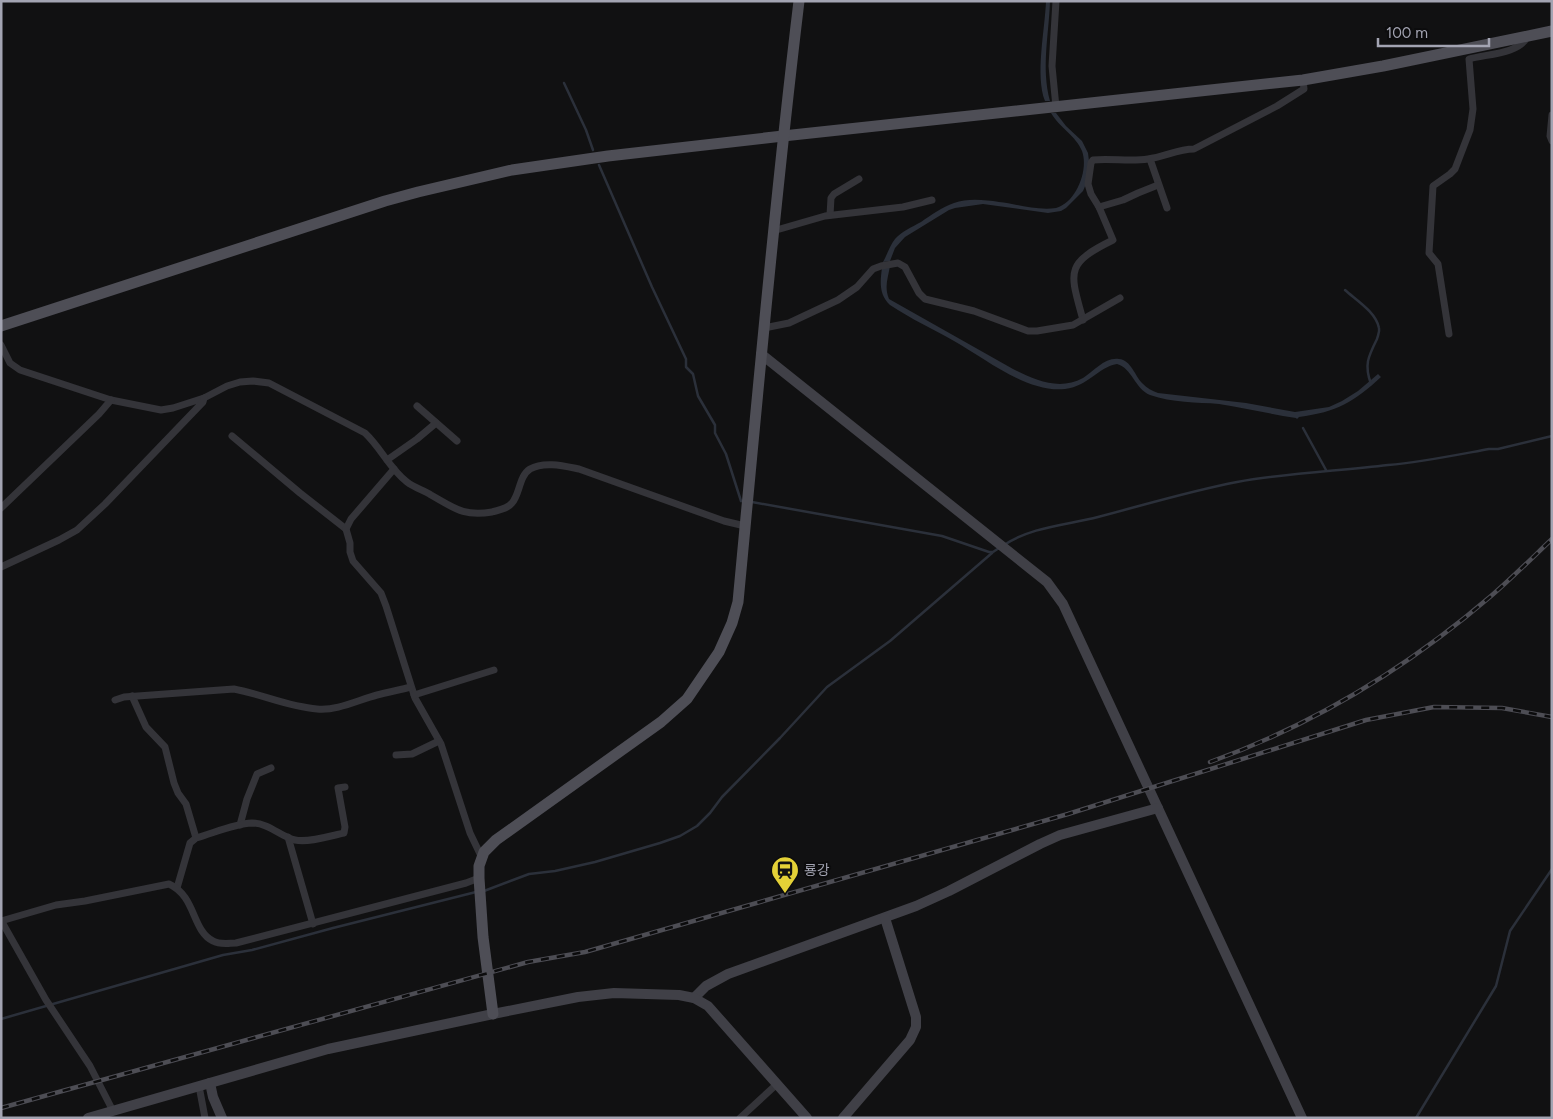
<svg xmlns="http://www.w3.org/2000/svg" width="1553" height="1119" viewBox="0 0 1553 1119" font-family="Figtree,'Noto Sans KR',sans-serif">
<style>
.water{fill:#2b303a}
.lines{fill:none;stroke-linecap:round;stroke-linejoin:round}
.stream{stroke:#2b303a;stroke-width:2.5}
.street{stroke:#343439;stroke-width:7}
.secondary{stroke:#404047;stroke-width:10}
.primary{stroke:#4e4e56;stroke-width:11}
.rail-casing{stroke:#4d4d54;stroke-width:4.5}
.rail{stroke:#0c0c0d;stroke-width:2.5;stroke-dasharray:8;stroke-linecap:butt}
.labels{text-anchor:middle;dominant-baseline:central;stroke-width:4;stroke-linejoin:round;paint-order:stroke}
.poi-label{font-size:14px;fill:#a3a4b2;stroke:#0c0c0d;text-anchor:start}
</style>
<rect width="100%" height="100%" fill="#111112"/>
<g class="water">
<path d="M1046,1H1050C1049,34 1041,68 1050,101H1045C1035,75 1045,30 1046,1Z"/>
<path d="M1051,113H1056L1066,126L1082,141L1088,153L1089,161L1086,184L1083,191L1066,208L1061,211L1048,213L983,204L955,208L949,210L905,237L895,248L890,261L883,262C887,255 890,245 895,239C902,231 912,227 921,222C931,215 942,207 954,203C968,198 985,200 999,202C1017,204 1038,211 1056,208C1076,203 1089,170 1082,151C1077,137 1059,127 1051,113Z"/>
<path d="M890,266C888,278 884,287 889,299L1013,369C1035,380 1059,391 1083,378C1094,371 1105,357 1119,359C1131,360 1135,376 1142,383C1147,388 1152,391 1158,393L1246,403L1295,412L1329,407L1342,401L1358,391L1378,374L1381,377C1354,402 1337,412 1299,417L1297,419L1296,418C1270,414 1245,408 1219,404C1197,402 1172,403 1150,395C1135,389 1132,368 1117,364C1098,367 1089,386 1065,389C1027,393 986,359 954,341C933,329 911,319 890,305C879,295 880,282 882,268Z"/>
</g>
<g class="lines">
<g class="stream">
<polyline points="564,83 586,130 593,150"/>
<polyline points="599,165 652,287 686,359 686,367 693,374 698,396 715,425 715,433 726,454 741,501 744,501"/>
<path d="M1345,290C1356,300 1376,312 1379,328C1380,332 1378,335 1377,339C1368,357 1364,365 1371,384"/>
<polyline points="1303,428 1326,470"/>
<polyline points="752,502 942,536 989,552 993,552 999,548"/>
<path d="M1004,545C1031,527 1066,525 1098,517C1144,505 1190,491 1237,482C1287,473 1338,471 1388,465C1422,462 1456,455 1489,449H1498L1552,436"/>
<polyline points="484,891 529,874 555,871 595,862 660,843 680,836 697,826 710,813 722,797 780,738 827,687 890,641 992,553"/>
<polyline points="1,1019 223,955 252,950 333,928 476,892"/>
<polyline points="1416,1118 1496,986 1510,931 1552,869"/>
</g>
<g class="street">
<polyline points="1056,1 1052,66 1056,107"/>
<polyline points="1552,115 1550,136 1552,141"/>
<polyline points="1150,159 1167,208"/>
<polyline points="1099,207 1123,200 1138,193 1158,185"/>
<polyline points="830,215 831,198 834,194 859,179"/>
<polyline points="773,231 825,216 903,207 932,200"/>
<path d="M1083,320C1070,272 1064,264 1113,240L1099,207L1091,194L1088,184L1091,163L1093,160C1111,158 1130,162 1148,159C1164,157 1178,149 1194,149L1277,106L1304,89L1303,80"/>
<polyline points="764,328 789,323 838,300 857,287 873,269 881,266 898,263 905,267 919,293 925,299 974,311 1028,331 1037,331 1073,325 1120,298"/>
<path d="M1449,334L1438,264L1429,253L1433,186L1450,174L1455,169L1470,130L1473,109L1469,59C1486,54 1519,54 1527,37"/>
<path d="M1,345L10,363L20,370L111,400L161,410L173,408L204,398L227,386L240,382L253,381L269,383L365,433C381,448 390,469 407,482C415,488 423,490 431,495C454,508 464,517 492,512C499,510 507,509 512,503C520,494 519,476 530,469C544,461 564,466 579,469L724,521L745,526"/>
<polyline points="417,406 457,441"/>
<polyline points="232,436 300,493 346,529"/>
<polyline points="387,460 417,439 436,423"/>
<polyline points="394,469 351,519 346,529 350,543 350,552 353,561 381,593 386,606 415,698 441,744 470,833 482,858"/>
<polyline points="1,508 99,414 111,400"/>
<polyline points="1,567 59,540 77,530 105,504 203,402 204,398"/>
<polyline points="414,695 494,670"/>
<polyline points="132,696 146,727 165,747 174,783 178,793 186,804 196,838"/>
<path d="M115,700L124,697L234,689C261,694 289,707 317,709C337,711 358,700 377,695C388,692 400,690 411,687"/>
<polyline points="396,755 412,754 439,741"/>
<polyline points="240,825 247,799 257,774 271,768"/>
<polyline points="288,837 313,924"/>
<path d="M177,888L190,843L196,838C214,833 233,824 252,823C269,823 281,837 295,840C308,843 330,836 344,833L345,827L338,788L345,787"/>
<path d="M1,921L56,905L85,901L169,884C196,896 192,931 213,941C220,945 229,943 236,943L466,883L479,878"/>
<polyline points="2,922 46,1000 90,1066 113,1111"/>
<polyline points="199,1086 205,1118"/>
<polyline points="740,1118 777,1084"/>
</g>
<g class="secondary">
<polyline points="761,354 1047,582 1063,604 1302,1118"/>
<polyline points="694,998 706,986 728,974 916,906 949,891 1040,844 1060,835 1158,808"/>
<polyline points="210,1083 213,1097 222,1118"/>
<polyline points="88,1118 328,1049 493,1014 578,997 614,993 679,995 694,998 708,1006 807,1118"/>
<polyline points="843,1118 910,1040 916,1027 916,1017 885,918"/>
</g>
<g class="primary">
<polyline points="1,326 385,201 418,192 512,170 608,156 783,136 1303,80 1383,66 1552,31"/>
<path d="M493,1014L483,937L479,878V866L484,852L496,840L661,722L687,699L719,652L732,623L738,602C757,401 775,201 799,1"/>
</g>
<g class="rail-casing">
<g id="rail">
<path d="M1210,762C1313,725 1408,667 1491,596C1512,578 1532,558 1552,539"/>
<polyline points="1,1108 528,962 585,952 1068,814 1366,720 1434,707 1502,708 1552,717"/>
</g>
</g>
<use href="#rail" class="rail"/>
</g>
<defs>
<g id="station-pin" transform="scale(1.4375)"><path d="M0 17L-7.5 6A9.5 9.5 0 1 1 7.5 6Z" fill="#e4d137" stroke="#0c0c0d"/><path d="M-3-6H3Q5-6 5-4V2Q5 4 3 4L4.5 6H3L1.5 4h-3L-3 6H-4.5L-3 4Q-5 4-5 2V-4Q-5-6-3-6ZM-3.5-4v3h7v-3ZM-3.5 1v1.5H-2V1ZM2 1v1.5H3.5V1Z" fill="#111"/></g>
</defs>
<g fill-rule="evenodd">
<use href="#station-pin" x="785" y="870"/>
</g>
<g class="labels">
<g class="poi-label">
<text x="804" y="870">룡강</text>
</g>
</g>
<rect width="1553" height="1119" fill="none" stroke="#a3a4b2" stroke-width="5"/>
<path d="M1378 38v8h111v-8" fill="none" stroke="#a3a4b2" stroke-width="2.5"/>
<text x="1386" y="38" font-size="15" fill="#a3a4b2" stroke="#0c0c0d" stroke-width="4" paint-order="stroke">100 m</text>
</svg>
